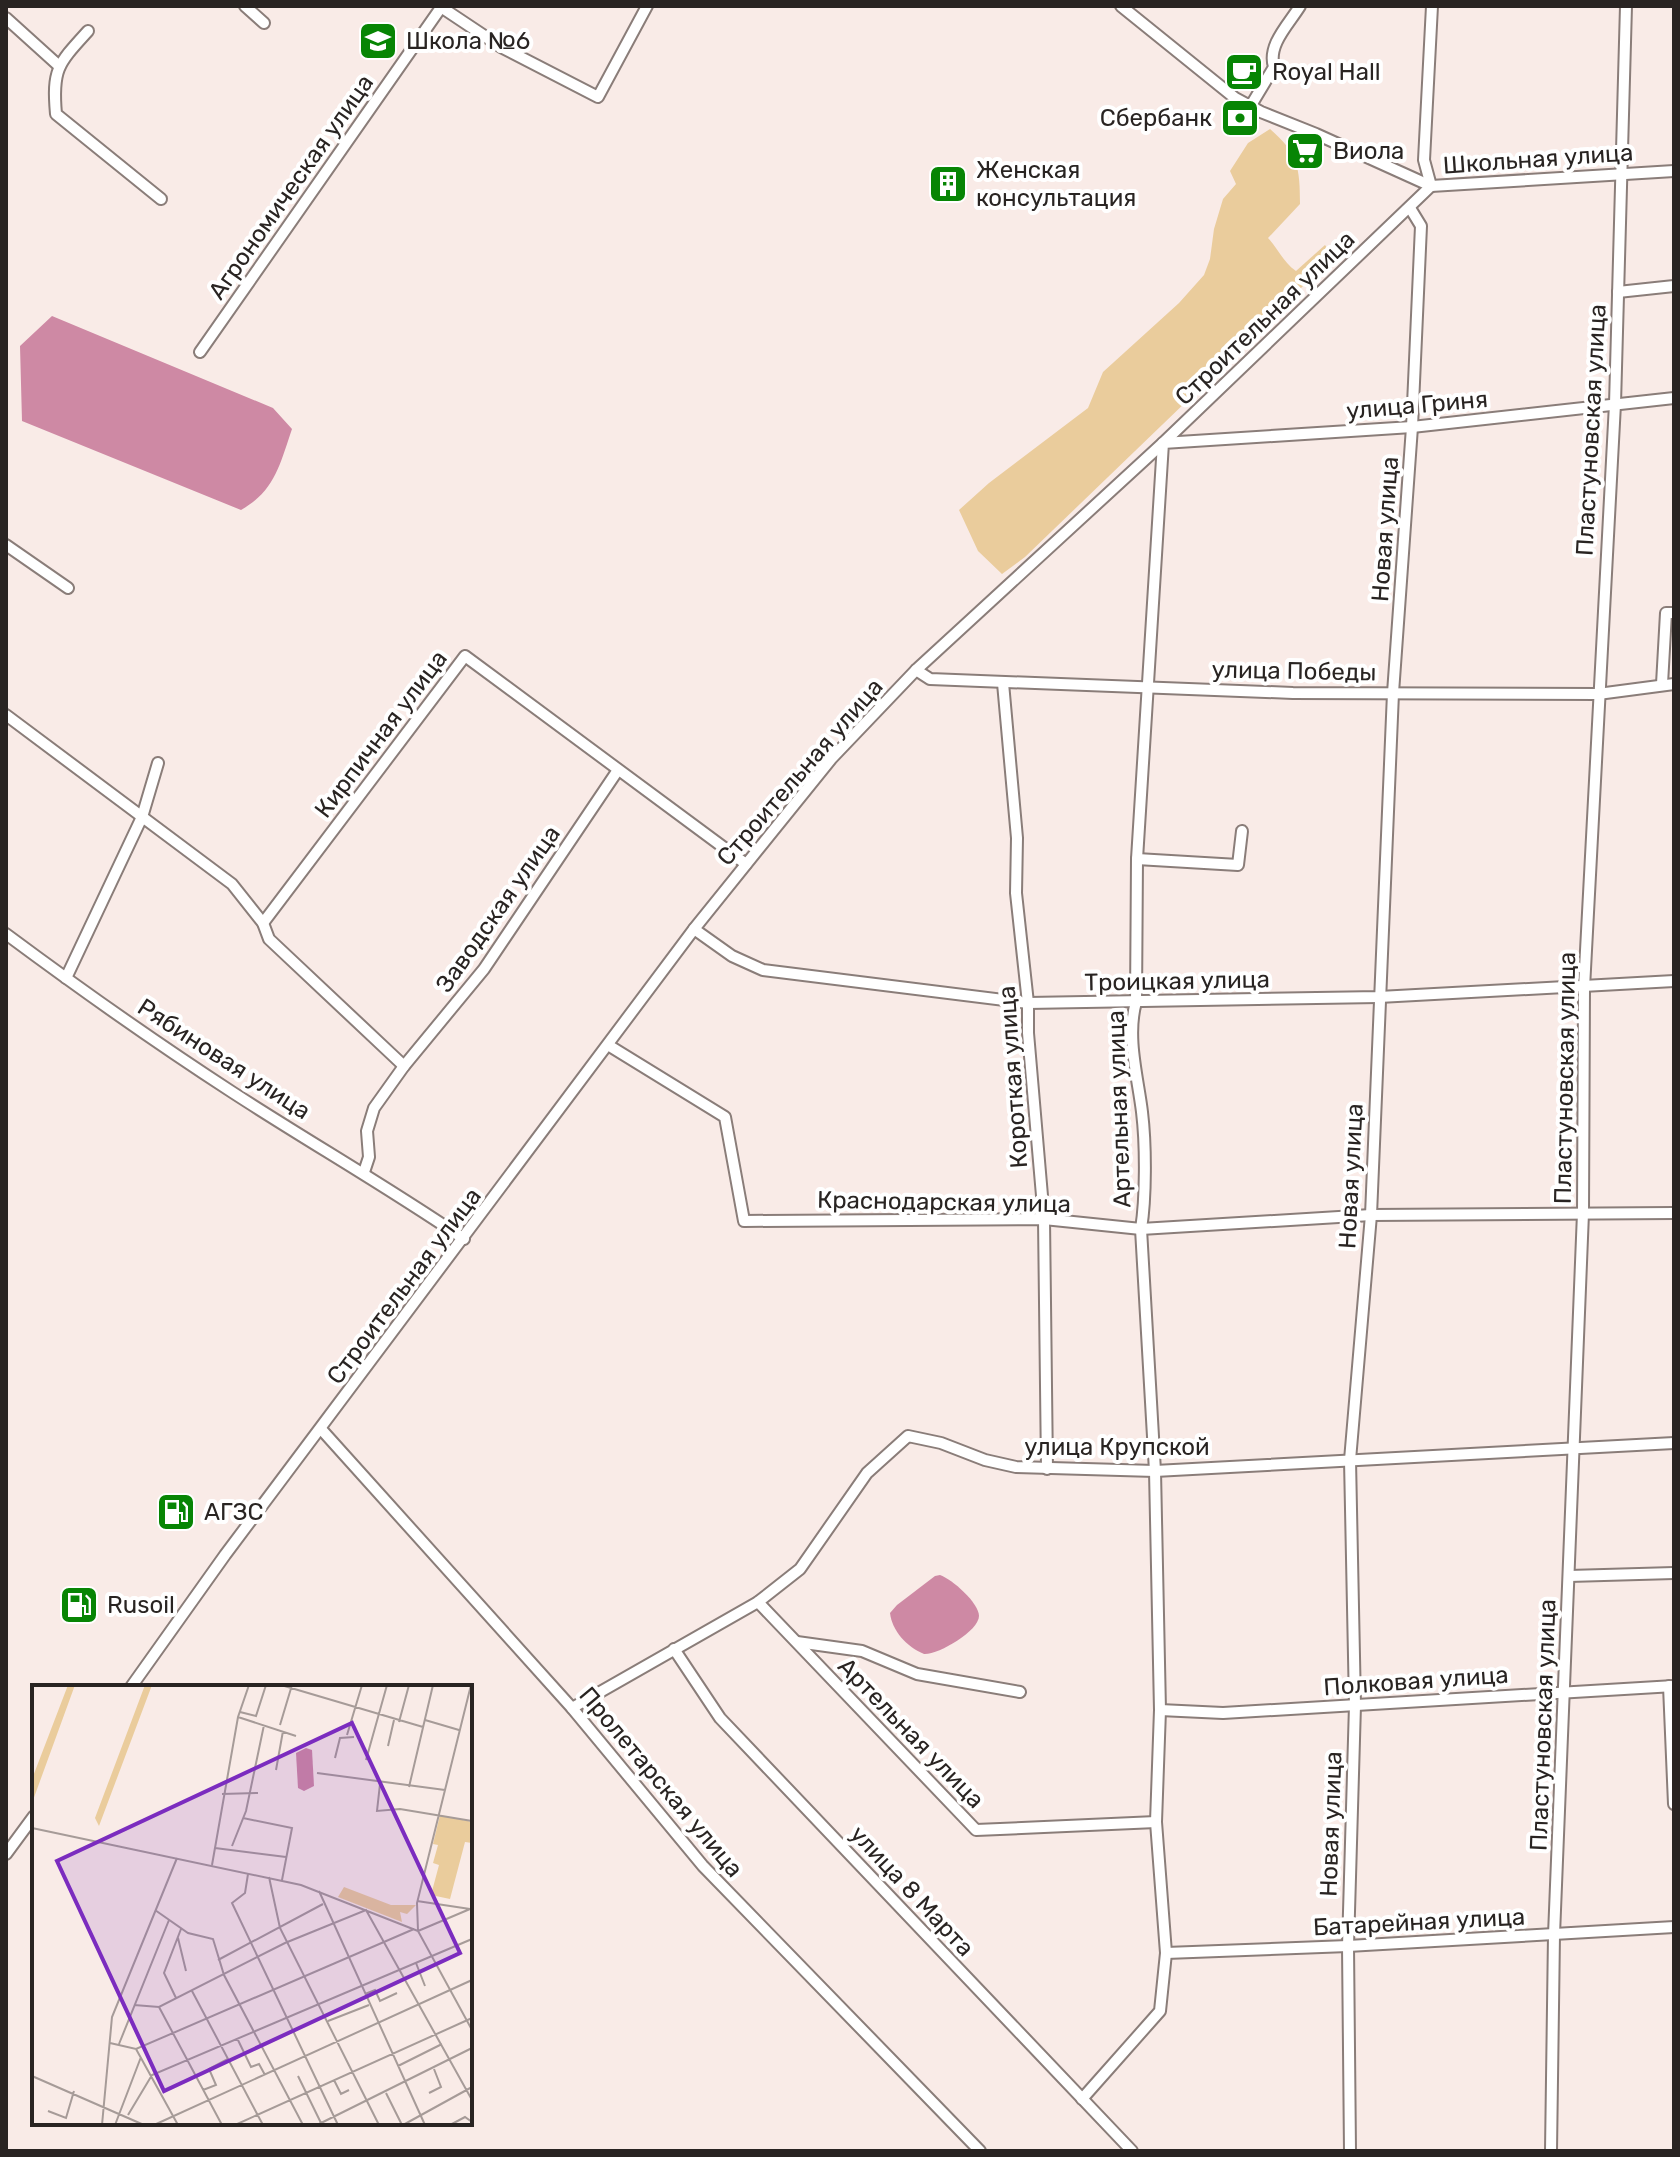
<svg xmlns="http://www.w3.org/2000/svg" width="1680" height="2157" viewBox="0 0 1680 2157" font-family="Rubik,sans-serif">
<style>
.green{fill:#eacc9c}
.water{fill:#ce89a4}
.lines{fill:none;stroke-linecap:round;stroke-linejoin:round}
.minor-casing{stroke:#8a7d79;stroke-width:14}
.minor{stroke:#fff;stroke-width:10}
.labels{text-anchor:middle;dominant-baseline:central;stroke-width:8;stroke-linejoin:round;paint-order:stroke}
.poi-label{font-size:24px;fill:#292422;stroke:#fff;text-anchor:start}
.street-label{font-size:24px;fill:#292422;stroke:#fff}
.inset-road{fill:none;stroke:#a69b98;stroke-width:2}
.view{fill:#7b2cbf;fill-opacity:0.15;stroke:#7b2cbf;stroke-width:4}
.inset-edge{fill:none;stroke:#292422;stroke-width:4}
</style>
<rect width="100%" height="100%" fill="#f9ebe7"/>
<path class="green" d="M1270,129C1298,153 1300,168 1300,204L1268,238C1278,249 1284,263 1296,271L1325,245L1333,256L1217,372L1025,557L1002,574L978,551L959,510L989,483L1088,408L1103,372L1179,303L1204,275L1210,259L1214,229L1223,199L1236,184L1230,171L1248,143Z"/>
<g class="water">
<path d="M52,316L273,408L292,429C280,464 275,491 241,510L22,421L20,346Z"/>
<path d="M940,1575C952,1579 979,1603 979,1616C979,1631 938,1655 924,1654C907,1647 892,1631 890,1613L897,1605L935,1576Z"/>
</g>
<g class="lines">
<g class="minor-casing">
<g id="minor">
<polyline points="245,6 264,23"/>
<polyline points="1121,6 1235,98 1261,112 1316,134 1431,186 1674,171"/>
<polyline points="441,7 501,47 598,97 647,6"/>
<polyline points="6,18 58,65"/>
<path d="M88,31C58,64 52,69 56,114L161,199"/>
<path d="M1250,107L1274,67C1267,45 1289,24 1300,6"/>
<polyline points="1431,186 1424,160 1432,6"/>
<polyline points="1618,292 1674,286"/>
<polyline points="200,352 442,6"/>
<polyline points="6,545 68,588"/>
<polyline points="916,670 930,679 1293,693 1598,694 1674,684"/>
<polyline points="1003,683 1017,838 1016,893 1028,1003 1028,1033 1044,1219 1047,1469"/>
<polyline points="1662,684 1666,613 1674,613"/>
<polyline points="6,715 232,884 263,923 269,939 404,1066"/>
<polyline points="1137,859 1238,865 1242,831"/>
<polyline points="263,923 465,656 746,864"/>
<polyline points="694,929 732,956 763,970 1028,1003 1379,997 1674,981"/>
<path d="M6,934C80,989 155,1042 232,1092C309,1142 388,1187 464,1239"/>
<polyline points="66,978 142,817 158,763"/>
<polyline points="608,1045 725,1117 744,1221 1044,1219 1141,1229 1371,1215 1674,1213"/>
<polyline points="364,1172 369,1157 367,1131 374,1108 404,1066 484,969 618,770"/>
<polyline points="321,1429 572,1708 703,1866 980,2151"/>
<polyline points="1569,1576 1674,1573"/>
<polyline points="758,1602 976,1830 1156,1822"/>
<polyline points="797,1642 862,1651 917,1674 1020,1692"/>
<polyline points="674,1649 720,1718 1132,2151"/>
<polyline points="1669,1686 1674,1804"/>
<polyline points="131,1687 225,1555 694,929 831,759 916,670 1163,443 1431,186"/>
<polyline points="572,1708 758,1602 800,1569 867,1473 908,1436 941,1443 985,1460 1016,1467 1155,1471 1674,1443"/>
<polyline points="1160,1710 1223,1713 1674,1686"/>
<polyline points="6,1854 34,1816"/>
<polyline points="1166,1953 1348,1946 1674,1927"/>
<path d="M1082,2099L1160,2011L1166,1953L1156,1822L1160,1710L1155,1471L1141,1229C1146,1198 1146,1145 1142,1112C1138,1078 1126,1037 1136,1002L1137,859L1163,443L1412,427L1674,398"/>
<polyline points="1350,2151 1348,1946 1355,1705 1350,1460 1371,1215 1393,693 1412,427 1421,226 1410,208"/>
<polyline points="1551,2151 1554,1935 1583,1213 1584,988 1615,404 1626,6"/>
</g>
</g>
<use href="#minor" class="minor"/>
</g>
<defs>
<g id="school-square" transform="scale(2)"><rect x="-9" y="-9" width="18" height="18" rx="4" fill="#078504" stroke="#fff"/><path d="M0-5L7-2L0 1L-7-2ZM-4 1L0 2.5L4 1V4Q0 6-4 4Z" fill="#fff"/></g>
<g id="cafe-square" transform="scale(2)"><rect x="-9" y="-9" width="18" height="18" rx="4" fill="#078504" stroke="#fff"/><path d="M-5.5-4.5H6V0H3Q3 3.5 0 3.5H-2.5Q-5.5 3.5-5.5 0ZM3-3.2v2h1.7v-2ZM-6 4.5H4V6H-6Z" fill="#fff"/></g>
<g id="bank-square" transform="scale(2)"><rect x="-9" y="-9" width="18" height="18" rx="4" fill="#078504" stroke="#fff"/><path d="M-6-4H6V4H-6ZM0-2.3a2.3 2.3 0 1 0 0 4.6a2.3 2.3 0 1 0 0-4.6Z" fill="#fff"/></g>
<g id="supermarket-square" transform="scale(2)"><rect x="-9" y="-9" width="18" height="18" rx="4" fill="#078504" stroke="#fff"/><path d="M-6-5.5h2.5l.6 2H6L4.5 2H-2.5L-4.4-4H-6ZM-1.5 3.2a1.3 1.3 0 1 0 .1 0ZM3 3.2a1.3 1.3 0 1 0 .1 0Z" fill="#fff"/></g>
<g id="building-square" transform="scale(2)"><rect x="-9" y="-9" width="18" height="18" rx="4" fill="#078504" stroke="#fff"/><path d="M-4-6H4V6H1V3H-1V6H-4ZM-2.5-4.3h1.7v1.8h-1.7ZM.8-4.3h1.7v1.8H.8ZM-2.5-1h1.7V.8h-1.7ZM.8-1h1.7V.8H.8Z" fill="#fff"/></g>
<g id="fuel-square" transform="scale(2)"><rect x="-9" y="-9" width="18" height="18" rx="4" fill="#078504" stroke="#fff"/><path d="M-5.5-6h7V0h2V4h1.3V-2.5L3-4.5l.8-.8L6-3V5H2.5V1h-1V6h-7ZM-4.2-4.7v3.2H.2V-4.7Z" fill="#fff"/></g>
</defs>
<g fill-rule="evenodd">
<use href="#school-square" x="378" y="41"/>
<use href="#cafe-square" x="1244" y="72"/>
<use href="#bank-square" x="1240" y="118"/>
<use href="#supermarket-square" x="1305" y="151"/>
<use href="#building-square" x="948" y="184"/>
<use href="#fuel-square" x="176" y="1512"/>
<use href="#fuel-square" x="79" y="1605"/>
</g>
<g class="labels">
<g class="poi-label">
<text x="406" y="41">Школа №6</text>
<text x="1272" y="72">Royal Hall</text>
<text x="1212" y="118" text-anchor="end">Сбербанк</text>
<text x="1333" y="151">Виола</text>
<text x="976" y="170">Женская<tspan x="976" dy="28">консультация</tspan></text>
<text x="204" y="1512">АГЗС</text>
<text x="107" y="1605">Rusoil</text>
</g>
<g class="street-label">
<text transform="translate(1538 159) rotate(-4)">Школьная улица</text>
<text transform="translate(291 187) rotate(-55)">Агрономическая улица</text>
<text transform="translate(1265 318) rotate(-44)">Строительная улица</text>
<text transform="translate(1417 405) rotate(-5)">улица Гриня</text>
<text transform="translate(1591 430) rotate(-87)">Пластуновская улица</text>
<text transform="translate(1385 529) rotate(-86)">Новая улица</text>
<text transform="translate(1294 671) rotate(1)">улица Победы</text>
<text transform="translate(381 734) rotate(-53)">Кирпичная улица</text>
<text transform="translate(800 772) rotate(-49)">Строительная улица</text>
<text transform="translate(498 909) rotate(-55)">Заводская улица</text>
<text transform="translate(1177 981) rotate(-1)">Троицкая улица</text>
<text transform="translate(224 1059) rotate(33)">Рябиновая улица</text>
<text transform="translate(1013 1077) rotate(-94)">Короткая улица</text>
<text transform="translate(1565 1078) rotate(-89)">Пластуновская улица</text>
<text transform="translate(1119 1109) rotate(-92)">Артельная улица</text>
<text transform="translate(1351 1176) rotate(-87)">Новая улица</text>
<text transform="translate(944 1202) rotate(1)">Краснодарская улица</text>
<text transform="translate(404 1286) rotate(-53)">Строительная улица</text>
<text x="1117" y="1447">улица Крупской</text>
<text transform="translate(1416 1681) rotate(-4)">Полковая улица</text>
<text transform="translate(1543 1725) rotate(-88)">Пластуновская улица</text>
<text transform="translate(911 1733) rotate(46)">Артельная улица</text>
<text transform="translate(661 1782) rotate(50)">Пролетарская улица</text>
<text transform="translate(1331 1824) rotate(-88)">Новая улица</text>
<text transform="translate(912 1891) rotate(47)">улица 8 Марта</text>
<text transform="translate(1419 1922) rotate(-3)">Батарейная улица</text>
</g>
</g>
<g transform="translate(32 1685)">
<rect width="440" height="440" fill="#f9ebe7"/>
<path d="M36,0H43L0,118V94ZM113,0H120L67,141L63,133ZM408,130L440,137V158L433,157L418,214L399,210L407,180L401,178L406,160L401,159ZM312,202L359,220H384L375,229L368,227L370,237L306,212Z" fill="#eacc9c"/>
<path d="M274,63L280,65L282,101L272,106L266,103L264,68Z" fill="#ce89a4"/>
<path class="inset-road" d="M249,0L391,42M439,0L385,218L386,246L440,345M208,27L224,31L234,0M206,32L264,51M393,35L427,45M367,37L377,0M248,40L260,0M315,50L330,0M356,61L362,35M303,73L308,53L322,52M334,75L355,0M244,85L251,46M285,88L413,105M348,99L345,126L368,124L440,136M377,102L401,0M190,109L226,108M211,133L260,143L250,195M0,143L269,200L386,246M200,161L214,126L232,40M183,163L254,172M180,180L206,32L217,0M216,189L213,208L200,218L306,440M237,192L248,243L347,440M287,206L393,440M385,216L438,224M123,225L156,248L181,254L192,290L271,440M386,246L438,224M146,253L154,286M186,275L291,219M384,278L393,301M160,306L231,440M333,309L343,305L348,316L365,308M144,313L132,288L149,244M102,320L127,322L253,258L334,225L440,415M127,322L190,440M296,336L337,320M205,353L219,382L227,379L233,390M78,358L104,364L382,244M87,359L137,235M104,364L146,440M366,381L410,359M0,391L112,440M266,391L289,438M302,395L309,409L317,405M171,405L184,400L177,384L196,374M354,408L370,440M397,408L409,402L402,384M16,426L34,433L42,406M96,430L120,390L440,254M70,440L80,332L145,173M83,440L109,372M122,440L440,295M203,440L440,333M285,440L440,363M371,440L440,402M418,440L433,432L440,437"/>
<path class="view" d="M320,38L428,268L132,406L25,176Z"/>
<rect width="440" height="440" class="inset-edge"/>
</g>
<rect width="1680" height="2157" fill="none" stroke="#292422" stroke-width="16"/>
</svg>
